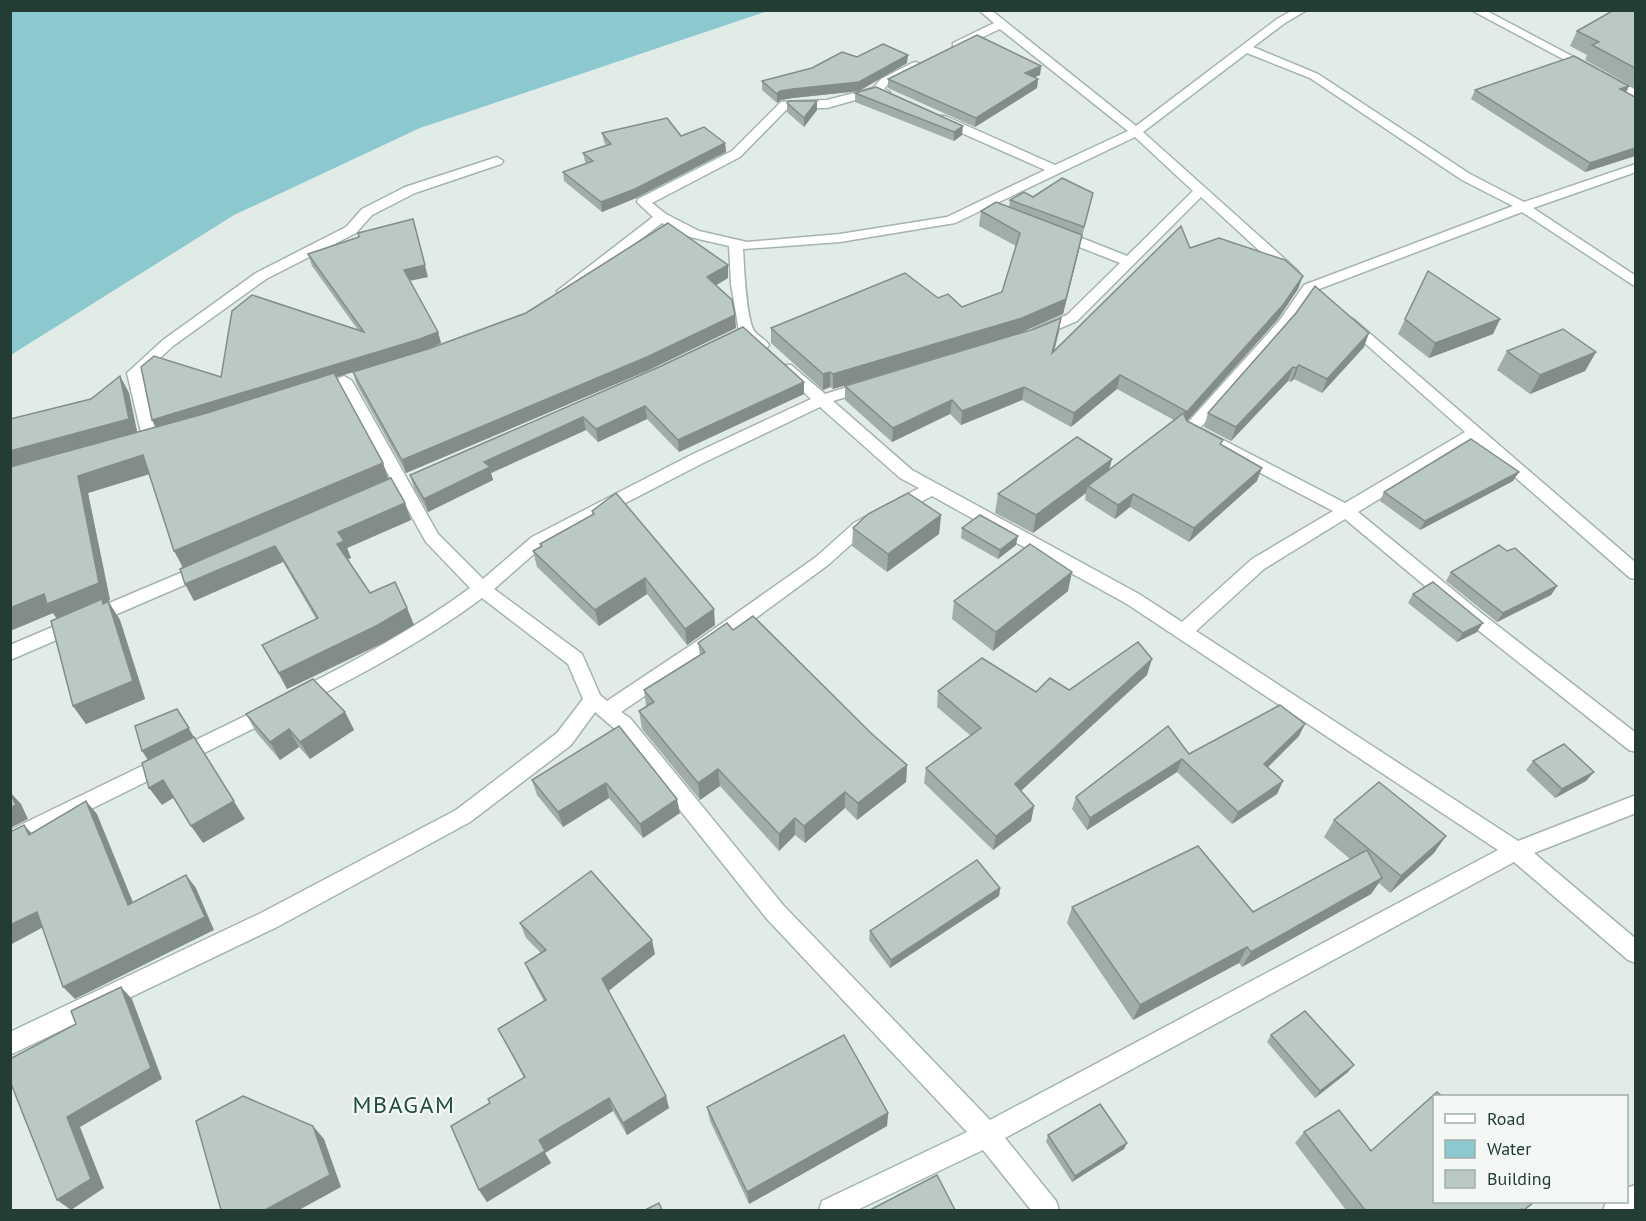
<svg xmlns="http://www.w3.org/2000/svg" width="1646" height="1221" viewBox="0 0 1646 1221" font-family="'PT Sans',sans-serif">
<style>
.water{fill:#8cc9cf}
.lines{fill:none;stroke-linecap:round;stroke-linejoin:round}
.minor-casing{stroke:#a5b4ae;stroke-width:3}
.minor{fill:#fff;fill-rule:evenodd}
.wall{fill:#a1ada8}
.shaded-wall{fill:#838d88}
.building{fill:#bbc9c3;stroke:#838d88;stroke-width:1.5}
.labels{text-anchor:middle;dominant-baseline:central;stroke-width:4.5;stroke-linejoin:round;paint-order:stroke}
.near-quarter-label{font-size:24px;letter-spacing:1.5px;fill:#204e3f;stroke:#f3f8f5}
</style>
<rect width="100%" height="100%" fill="#e2ece7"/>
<polygon class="water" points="11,10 768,10 768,11 420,128 234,215 11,355"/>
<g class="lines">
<g class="minor-casing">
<g id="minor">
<path d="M991,10L1136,126L1277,19L1293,10H1307L1285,23L1253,47L1318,74L1470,174L1524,202L1636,164V172L1533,208L1636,276V287L1522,212L1314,291L1290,326L1200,428L1345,503L1465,432L1341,322L1343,319H1353L1636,563V579L1630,578L1474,441L1358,512L1485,616L1636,733V752L1629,750L1473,626L1345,519L1264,569L1196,631L1518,841L1636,795V813L1534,853L1636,939V963L1628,960L1514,862L1005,1138L1056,1201L1059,1210H1031L983,1150L857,1210H819L822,1201L967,1132L767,919L616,730L595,712L571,745L470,822L277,927L10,1055V1032L261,913L456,810L557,733L583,699L568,664L482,598C427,639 368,671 307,702L300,705L293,702L290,697L293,692C355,661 414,629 470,588L426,542L336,381L339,378L344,376L352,381L438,534L483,579L532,537L693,454L811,399L781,371L778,368L781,365H791L825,394L867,381L872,383L875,386L872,389L833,401L912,470L1139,594L1182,622L1252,559L1333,511L1184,433L1182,429L1280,320L1304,285L1513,206L1462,180L1310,78L1247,53L1143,132L1297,270L1299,273L1297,276H1287L1201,197L1077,321L1044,335H1034L1032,332L1034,329L1067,315L1120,263L1054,237L1052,234L1054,231H1064L1127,256L1193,191L1135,137L955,223L840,242L743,249C744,267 746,313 753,329C756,335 765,339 769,345L767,348H757L739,331L731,284L729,246L690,237L662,223L569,294L564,295L557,291L653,217L637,202L638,199L732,151L781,102L827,100L873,88L881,79L912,63L916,62L922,65L889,83L884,89L890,92V96L876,94L827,108H788L740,157L652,203L666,214L699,231L747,242L840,234L947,217L1045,170L937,122V116H945L1055,165L1128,131L1000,29L961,47H953V43L994,23L980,11ZM820,407L900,478L919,488L854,523L816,557L697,641L607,701L600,695L582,654L494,589L544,545L705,462ZM932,496L1127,604L1498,850L990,1120L783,905L630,718L621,712L711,651L828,565L866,531Z"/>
<polygon points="1471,10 1485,10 1636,90 1636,98"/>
<polygon points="497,157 503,161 501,164 415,193 372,215 356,233 266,279 173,346 143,374 158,441 156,445 144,445 127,373 163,340 256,273 346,227 362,209 405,187"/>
<polygon points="204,563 210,564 213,569 210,574 10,660 10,645"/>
<polygon points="272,703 279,706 282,711 279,716 10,849 10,830"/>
<polygon points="1636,1185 1636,1210 1603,1210 1606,1202 1626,1202 1626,1188"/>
</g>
</g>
<use href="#minor" class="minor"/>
</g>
<g class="wall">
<polygon points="1635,10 1635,88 1585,60 1587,55 1570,46 1577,31"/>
<polygon points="857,57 907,63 859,91 793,98 781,100 777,103 762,90 762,81"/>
<polygon points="1041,66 1040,75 1034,77 1038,79 1037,88 975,127 888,88 888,79"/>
<polygon points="1475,90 1626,92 1635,97 1635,156 1585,172 1471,99"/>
<polygon points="855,93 962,135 954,141 855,102"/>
<polygon points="817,101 817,110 804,127 787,112 787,103"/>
<polygon points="602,133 681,136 725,143 726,152 636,198 602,212 564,181 563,172 586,163 585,162 583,153 606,145 604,142"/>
<polygon points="1093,193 1063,314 1020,333 833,389 830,387 823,390 771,343 771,328 938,298 962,307 1002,292 1016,246 979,226 981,211 1009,207 1010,200 1033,197"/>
<polygon points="1190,248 1303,276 1298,289 1278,319 1187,421 1222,445 1257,481 1189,542 1130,507 1115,519 1085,500 1086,493 1033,533 995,513 998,494 1112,459 1109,470 1174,420 1117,389 1071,427 1022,400 961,425 950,414 892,442 845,400 845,386 1059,331 1054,352"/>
<polygon points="308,254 428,277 410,281 438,332 441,343 425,350 728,278 716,285 736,328 649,370 406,473 357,385 353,372 384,363 336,377 383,463 388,479 405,503 411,520 347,548 351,558 347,559 370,593 407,608 414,625 385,642 287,689 262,645 316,619 283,562 194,601 149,474 88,493 110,600 104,602 108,601 120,620 145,699 86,724 73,706 57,618 53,613 10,631 10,419 91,399 120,376 129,393 137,432 155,427 152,420 221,377 358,330 312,266"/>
<polygon points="1296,313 1364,347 1322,393 1294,379 1291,382 1288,381 1231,441 1204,427 1208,413"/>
<polygon points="1405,319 1500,319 1493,334 1429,358 1398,334"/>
<polygon points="1507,351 1596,352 1585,371 1530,394 1497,370"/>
<polygon points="659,367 804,394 679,452 647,419 598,442 586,430 491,473 493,480 428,512 414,488 410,475"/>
<polygon points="1513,481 1420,530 1380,501 1384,492"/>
<polygon points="592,511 715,625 687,645 647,594 599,626 537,567 533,551 541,547 540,544 593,515"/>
<polygon points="941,515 939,534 887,572 852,546 853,528"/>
<polygon points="962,528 1016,545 998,559 961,538"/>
<polygon points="1451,572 1557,586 1551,595 1497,622 1446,581"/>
<polygon points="1068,591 993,651 952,619 954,601"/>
<polygon points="1413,594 1477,632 1457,642 1408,603"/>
<polygon points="733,630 872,734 907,765 906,782 857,820 845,808 805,843 795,835 779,851 720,786 700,800 642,729 639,711 646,706 644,690 700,655 698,643"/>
<polygon points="1147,675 1021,791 1034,806 1031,821 993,850 924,783 926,768 971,736 937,707 938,691 1036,692 1069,690"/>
<polygon points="345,712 354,730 310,759 299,747 280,760 256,732 246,714"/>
<polygon points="619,726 680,813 643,838 609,798 563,827 537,795 532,780"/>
<polygon points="1299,736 1268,767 1283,781 1277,794 1232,824 1177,772 1087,830 1072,809 1076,797 1189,754"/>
<polygon points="1533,761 1586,781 1555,798 1526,770"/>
<polygon points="1334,820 1434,853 1390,893 1379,883 1371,894 1242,967 1239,963 1133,1020 1067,923 1072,907 1253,912 1350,859 1324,837"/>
<polygon points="1000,888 999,896 890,968 869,940 870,931"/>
<polygon points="520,923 655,954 608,991 669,1108 627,1135 613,1111 545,1153 551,1163 487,1202 479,1190 490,1103 524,1078 498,1029 544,1001 531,977 525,963 541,953 526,938"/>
<polygon points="1271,1035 1348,1072 1315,1098 1267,1042"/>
<polygon points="707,1107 888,1113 887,1126 749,1204 710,1121"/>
<polygon points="1304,1132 1371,1151 1534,1202 1524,1210 1346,1210 1295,1143"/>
<polygon points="1048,1135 1127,1143 1124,1149 1072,1182 1046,1142"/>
</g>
<g class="shaded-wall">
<polygon points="908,55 907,63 859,91 793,98 781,100 777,103 777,94 780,91"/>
<polygon points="1041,66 1040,75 1024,82 1025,73"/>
<polygon points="1038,79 1037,88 975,127 976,118"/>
<polygon points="1629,86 1625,95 1620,89"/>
<polygon points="817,101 817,110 804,127 804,118"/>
<polygon points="963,126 962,135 954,141 954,132"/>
<polygon points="725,143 726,152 636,198 602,212 601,202"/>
<polygon points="1635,148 1635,156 1585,172 1590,163"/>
<polygon points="413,219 428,277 407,281 404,270"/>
<polygon points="1082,235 1079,250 1063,314 1020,333 833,389 833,374 1022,318"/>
<polygon points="728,265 728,278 708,290 707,277"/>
<polygon points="1303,276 1298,289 1278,319 1180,429 1184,415"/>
<polygon points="735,315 736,328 649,370 406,473 402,460"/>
<polygon points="1061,318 1059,331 1050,367 1052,353"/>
<polygon points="1500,319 1493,334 1429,358 1435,343"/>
<polygon points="438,332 441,343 423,351 158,431 152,420"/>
<polygon points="1369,333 1364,347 1322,393 1327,379"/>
<polygon points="1596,352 1585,371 1530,394 1540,375"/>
<polygon points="1299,365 1294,379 1291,382 1296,368"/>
<polygon points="1293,367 1288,381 1231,441 1236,427"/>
<polygon points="830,372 830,387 823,390 823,374"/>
<polygon points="1120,375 1117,389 1071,427 1074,413"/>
<polygon points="120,376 129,393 138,436 10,472 10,451 129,419"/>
<polygon points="804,382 804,394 679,452 678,440"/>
<polygon points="1024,387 1022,400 961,425 962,411"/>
<polygon points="952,400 950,414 892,442 893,428"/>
<polygon points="645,406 647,419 598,442 596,429"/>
<polygon points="583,417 586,430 491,473 493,480 428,512 424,499 484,462"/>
<polygon points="143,455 153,473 88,493 110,600 104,602 112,615 108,601 120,620 145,699 86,724 73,706 59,622 53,613 10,631 10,608 44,594 78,476"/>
<polygon points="1112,459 1107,477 1088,486 1086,493 1033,533 1036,515"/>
<polygon points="383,463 389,481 184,569 174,551"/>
<polygon points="1262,468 1257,481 1189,542 1194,528"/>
<polygon points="1519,472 1513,481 1420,530 1425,521"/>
<polygon points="1133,494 1130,507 1115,519 1118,505"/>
<polygon points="405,503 411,520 347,548 351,558 344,561 337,544 338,532"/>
<polygon points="941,515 939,534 887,572 888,554"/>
<polygon points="1018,536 1016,545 998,559 1000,550"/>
<polygon points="275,546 283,562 194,601 185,584"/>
<polygon points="1072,572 1068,591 993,651 996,632"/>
<polygon points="645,578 647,594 599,626 595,610"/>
<polygon points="1557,586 1551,595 1497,622 1503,613"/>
<polygon points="407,608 414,625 385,642 287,689 279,673"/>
<polygon points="714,609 715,625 687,645 685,629"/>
<polygon points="1483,623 1477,632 1457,642 1463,633"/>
<polygon points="1152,659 1147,675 1012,799 1015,784"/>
<polygon points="177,709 194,737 148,760 142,751"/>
<polygon points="345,712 354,730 310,759 300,742"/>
<polygon points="1305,724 1299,736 1259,776 1264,764"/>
<polygon points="289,729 299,747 280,760 270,742"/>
<polygon points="205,755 245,819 203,843 191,826"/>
<polygon points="1182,759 1177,772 1087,830 1090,818"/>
<polygon points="907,765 906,782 857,820 858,803"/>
<polygon points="718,769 720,786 700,800 698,783"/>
<polygon points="1594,772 1586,781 1555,798 1562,789"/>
<polygon points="163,780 175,797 162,805 149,788"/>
<polygon points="1283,781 1277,794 1232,824 1238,812"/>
<polygon points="606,783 609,798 563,827 558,812"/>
<polygon points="10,792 21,804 28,819 10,828"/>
<polygon points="845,792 845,808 805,843 804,826"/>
<polygon points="677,799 680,813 643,838 640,824"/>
<polygon points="86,801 97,814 139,917 128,905"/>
<polygon points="1034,806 1031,821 993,850 996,836"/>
<polygon points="795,818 795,835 779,851 779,834"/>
<polygon points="24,825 36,838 29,835"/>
<polygon points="1446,836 1434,853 1390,893 1401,876"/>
<polygon points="186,875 196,888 214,930 75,999 63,987"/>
<polygon points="1382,878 1371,894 1242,967 1251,952"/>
<polygon points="1000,888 999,896 890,968 891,960"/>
<polygon points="37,912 49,924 10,945 10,925"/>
<polygon points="652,940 655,954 606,993 602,979"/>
<polygon points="1247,947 1239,963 1133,1020 1140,1005"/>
<polygon points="121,987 132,999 162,1079 80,1127 104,1188 71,1210 57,1200 67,1117"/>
<polygon points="1354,1065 1348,1072 1315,1098 1320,1091"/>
<polygon points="666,1096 669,1108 627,1135 623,1123"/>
<polygon points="609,1098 613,1111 545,1153 551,1163 487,1202 479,1190 539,1140"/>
<polygon points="888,1113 887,1126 749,1204 747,1192"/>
<polygon points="313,1126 324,1139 341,1187 299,1210 265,1210"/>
<polygon points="1127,1143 1124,1149 1072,1182 1075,1176"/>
</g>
<g class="building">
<polygon points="1614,10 1635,10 1635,68 1592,45 1599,42 1577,31"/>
<polygon points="977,35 1041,66 1025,73 1038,79 976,118 888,79"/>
<polygon points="883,44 908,55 859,82 793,89 780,91 777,94 762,81 812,68 842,52 857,57"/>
<polygon points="1574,56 1629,86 1620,89 1635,97 1635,148 1590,163 1475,90"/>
<polygon points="876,87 963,126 954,132 855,93"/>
<polygon points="789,101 817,101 804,118 787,103"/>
<polygon points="667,118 681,136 704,127 725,143 635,189 601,202 563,172 593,161 583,153 611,144 602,133"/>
<polygon points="1062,178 1093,193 1084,227 1010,200 1024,192 1033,197"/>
<polygon points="996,202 1082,235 1066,299 1022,318 833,374 830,372 823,374 771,328 905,273 938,298 948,294 962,307 1002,292 1020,233 981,211"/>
<polygon points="413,219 425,265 404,270 438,332 420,339 152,420 141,367 154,356 221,377 232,311 252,295 364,332 308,254 359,237 358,233"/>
<polygon points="668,223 728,265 707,277 732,300 735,315 647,357 402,460 353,372 431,348 526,313"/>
<polygon points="1181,226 1190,248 1219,238 1285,260 1303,276 1283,305 1184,415 1187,421 1223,440 1220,444 1262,468 1194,528 1133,494 1118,505 1088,486 1186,411 1120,375 1074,413 1024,387 962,411 952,400 893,428 845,386 1034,329 1061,318 1052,353"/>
<polygon points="1428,271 1500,319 1435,343 1405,319"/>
<polygon points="1315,286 1369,333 1327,379 1299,365 1296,368 1293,367 1236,427 1208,413 1296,313"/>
<polygon points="743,327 804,382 678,440 645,406 596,429 583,417 484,462 490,467 424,499 410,475 659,367"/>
<polygon points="1563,329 1596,352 1540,375 1507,351"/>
<polygon points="334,373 383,463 174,551 143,455 78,476 99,583 47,604 44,594 10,608 10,467 207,413"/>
<polygon points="120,376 129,419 10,451 10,419 91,399"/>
<polygon points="1077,437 1112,459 1036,515 998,494"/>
<polygon points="1471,439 1519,472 1425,521 1384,492"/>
<polygon points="391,478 405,503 338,532 344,541 337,544 370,593 395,582 407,608 378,625 279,673 262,645 318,618 275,546 185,584 180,569"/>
<polygon points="616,493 714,609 685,629 645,578 595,610 533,551 542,546 540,544 594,514 592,511"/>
<polygon points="908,493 941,515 888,554 853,528 868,514"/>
<polygon points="980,515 1018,536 1000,550 962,528"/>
<polygon points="1030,544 1072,572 996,632 954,601"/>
<polygon points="1499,545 1507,551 1515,548 1557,586 1503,613 1451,572"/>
<polygon points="1433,582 1483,623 1463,633 1413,594"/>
<polygon points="102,599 103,604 108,601 133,681 73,706 51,621"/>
<polygon points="753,616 872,734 907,765 858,803 845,792 804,826 795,818 779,834 718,769 698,783 639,711 654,702 644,690 705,652 698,643 727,623 733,630"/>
<polygon points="1138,642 1152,659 1015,784 1034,806 996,836 926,768 981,728 938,691 982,658 1036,692 1050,678 1069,690"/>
<polygon points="313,679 345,712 300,742 289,729 270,742 246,714"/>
<polygon points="1280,705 1305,724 1264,764 1283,781 1238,812 1182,759 1090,818 1076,797 1168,726 1189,754"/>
<polygon points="177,709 189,728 142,751 135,726"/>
<polygon points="619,726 677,799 640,824 606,783 558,812 532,780"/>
<polygon points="194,737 234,801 191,826 163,780 149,788 142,763"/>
<polygon points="1564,744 1594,772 1562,789 1533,761"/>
<polygon points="1379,782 1446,836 1401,876 1334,820"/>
<polygon points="10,793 16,805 10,808"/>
<polygon points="86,801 128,905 186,875 205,917 63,987 37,912 10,925 10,832 24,825 29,835"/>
<polygon points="1198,846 1253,912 1367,850 1382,878 1251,952 1247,947 1140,1005 1072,907"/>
<polygon points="977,860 1000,888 891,960 870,931"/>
<polygon points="591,871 652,940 602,979 666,1096 623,1123 609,1098 539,1140 545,1151 479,1190 451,1126 490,1103 488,1099 525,1077 498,1029 546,1000 525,963 546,950 520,923"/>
<polygon points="121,987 151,1068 67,1117 91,1179 57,1200 10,1081 10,1059 76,1024 71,1011"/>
<polygon points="1305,1011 1354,1065 1320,1091 1271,1035"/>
<polygon points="844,1035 888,1113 747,1192 707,1107"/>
<polygon points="1437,1092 1442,1096 1434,1096 1434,1202 1534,1202 1524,1210 1522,1209 1520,1210 1365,1210 1304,1132 1339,1110 1371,1151"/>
<polygon points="243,1096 313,1126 330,1175 265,1210 221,1210 196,1121"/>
<polygon points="1100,1104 1127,1143 1075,1176 1048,1135"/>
<polygon points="937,1175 955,1210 870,1210"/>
<polygon points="659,1203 662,1210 645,1210"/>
</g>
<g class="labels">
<g class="near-quarter-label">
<text x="404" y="1104">MBAGAM</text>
</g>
</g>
<rect width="1646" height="1221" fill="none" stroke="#233c34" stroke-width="24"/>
<rect x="1433" y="1095" width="195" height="108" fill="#f3f8f5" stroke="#a0ada8" stroke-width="1.5"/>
<rect x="1445" y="1114" width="30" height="9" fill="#ffffff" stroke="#a0ada8" stroke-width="1.5"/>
<text x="1487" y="1125" font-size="18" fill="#233c34">Road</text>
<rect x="1445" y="1140" width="30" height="18" fill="#8cc9cf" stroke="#a0ada8" stroke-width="1.5"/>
<text x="1487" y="1155" font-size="18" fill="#233c34">Water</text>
<rect x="1445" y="1170" width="30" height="18" fill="#bbc9c3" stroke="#a0ada8" stroke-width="1.5"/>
<text x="1487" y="1185" font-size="18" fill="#233c34">Building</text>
</svg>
